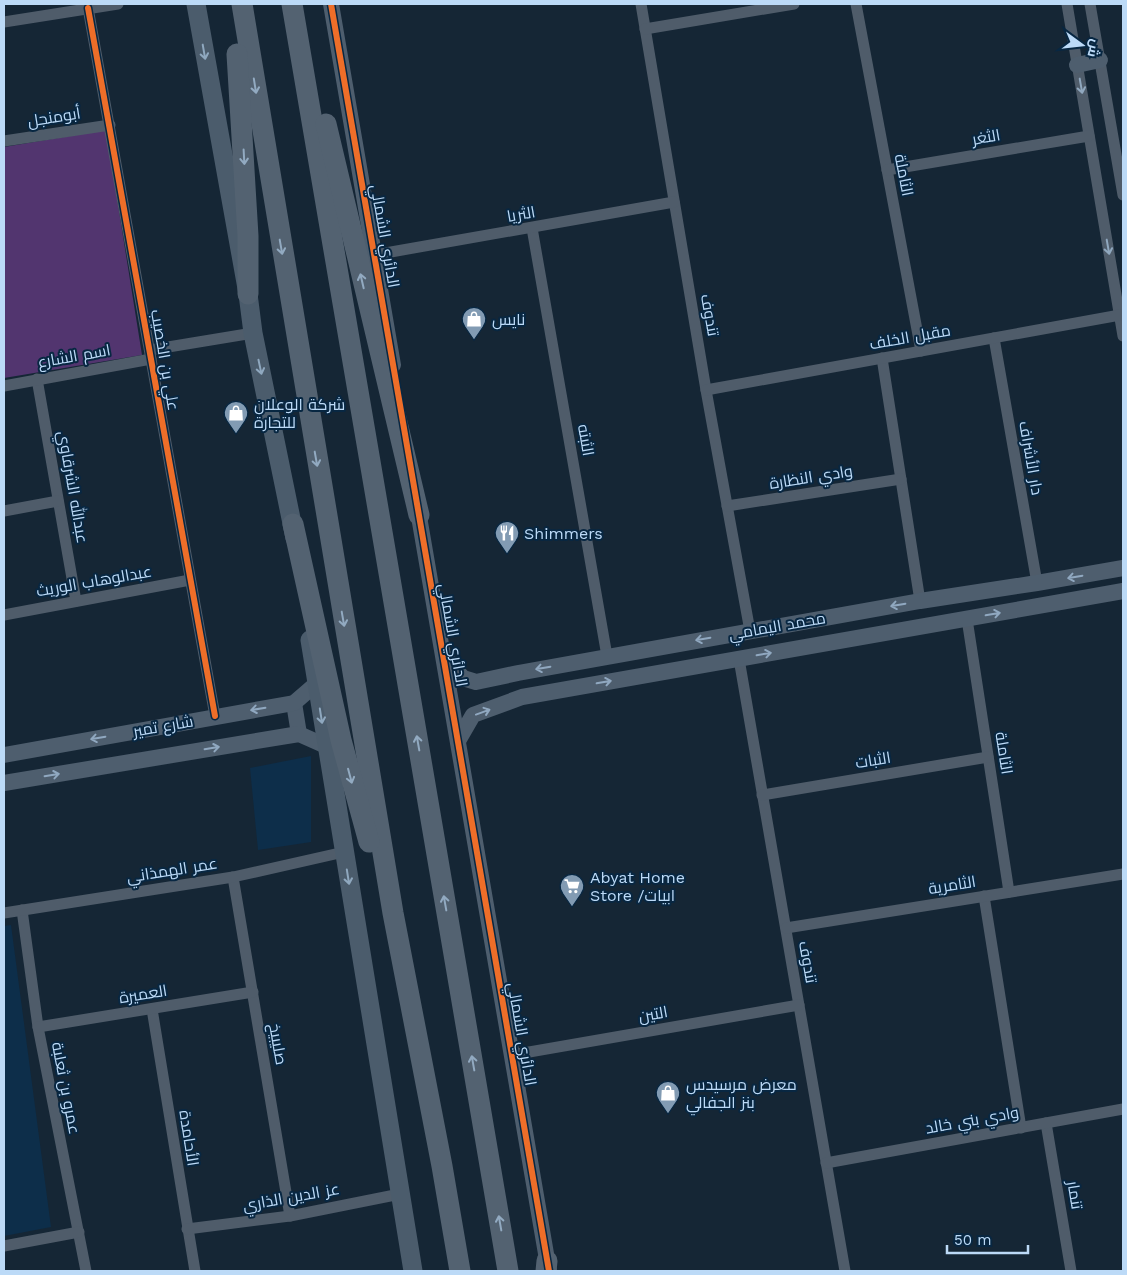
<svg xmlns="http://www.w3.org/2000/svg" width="1127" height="1275" viewBox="0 0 1127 1275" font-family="'Work Sans',Cairo,sans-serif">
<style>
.built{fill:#0d2e4a}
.green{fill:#52356f}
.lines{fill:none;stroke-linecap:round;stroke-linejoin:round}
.street{stroke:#4f5c6a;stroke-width:11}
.secondary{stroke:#4e5e6e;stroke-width:16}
.primary{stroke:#4b5c6c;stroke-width:19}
.highway{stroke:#536271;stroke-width:21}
.cycleway-casing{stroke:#082742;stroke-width:9}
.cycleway{stroke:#ee6e29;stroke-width:6}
.oneway{stroke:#8fa8bf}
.oneway2{stroke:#92aac1}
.oneway3{stroke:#90a8bf}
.oneway4{stroke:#90a8c0}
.labels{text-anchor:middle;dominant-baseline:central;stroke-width:4;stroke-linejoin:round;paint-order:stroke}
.street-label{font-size:16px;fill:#bcdaf7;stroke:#082742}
.poi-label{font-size:16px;fill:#bcdaf7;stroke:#082742;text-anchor:start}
</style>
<rect width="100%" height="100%" fill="#152635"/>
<g class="built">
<polygon points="311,756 311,842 258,850 250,768"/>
<polygon points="11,925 51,1227 4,1236 4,926"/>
</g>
<polygon class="green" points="106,130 142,355 4,378 4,147"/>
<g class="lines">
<g class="street">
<polyline points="641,4 706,390 750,631"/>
<polyline points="856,4 921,351"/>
<polyline points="1067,4 1123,336"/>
<polyline points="1090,4 1123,195"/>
<polyline points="88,8 215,716"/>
<polyline points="4,22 118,4"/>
<polyline points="645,29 794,4"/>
<polyline points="4,141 110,125"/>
<polyline points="887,170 1089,136"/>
<polyline points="532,228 607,656"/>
<polyline points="374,255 674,202"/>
<polyline points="994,338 1037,583"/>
<polyline points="150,350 253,333"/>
<polyline points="882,358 920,601"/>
<polyline points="37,379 76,601"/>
<polyline points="4,386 151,359"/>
<polyline points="706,390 1120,315"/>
<polyline points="727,506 901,479"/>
<polyline points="4,511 58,501"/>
<polyline points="4,615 190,580"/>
<polyline points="967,619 1009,892"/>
<polyline points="739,659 845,1271"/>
<polyline points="762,795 988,757"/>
<polyline points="233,877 290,1216"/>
<polyline points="984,896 1021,1128"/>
<polyline points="22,910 38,1027 86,1271"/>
<polyline points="4,913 233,877 344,852"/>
<polyline points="786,928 1123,874"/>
<polyline points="152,1009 195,1271"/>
<polyline points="38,1027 253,992"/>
<polyline points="512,1055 799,1005"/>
<polyline points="1046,1123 1071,1271"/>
<polyline points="826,1163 1123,1109"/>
<polyline points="187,1229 290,1216 400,1194"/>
<polyline points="4,1246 79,1232"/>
</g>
<g class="secondary">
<polyline points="331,4 393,365"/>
<polyline points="1077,65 1100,60"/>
<polyline points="417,505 549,1271"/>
<polyline points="444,656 463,678 476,682 518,673 920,601 1037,583 1123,568"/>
<polyline points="294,703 299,734"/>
<polyline points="458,741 473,715 522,697 1123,591"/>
<polyline points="4,755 294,703 316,684"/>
<polyline points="4,783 299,734 326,746"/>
</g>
<g class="primary">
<polyline points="196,4 248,294 253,333 295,538"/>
<polyline points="310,640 413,1271"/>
</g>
<g class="highway">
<polyline points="242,4 393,913 442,1166 460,1271"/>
<polyline points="292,4 508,1271"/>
<polyline points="237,54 248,236 248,294"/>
<polyline points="326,124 419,515"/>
<polyline points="293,524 341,740 369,842"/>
<polyline points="546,1271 547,1261"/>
</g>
<g class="cycleway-casing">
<g id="cycleway">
<polyline points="331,4 549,1271"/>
<polyline points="88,8 215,716"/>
</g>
</g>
<use href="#cycleway" class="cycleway"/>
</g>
<defs><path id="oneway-shaft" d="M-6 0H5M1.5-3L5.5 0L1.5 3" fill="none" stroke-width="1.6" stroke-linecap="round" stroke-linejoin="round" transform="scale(1.25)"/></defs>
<g class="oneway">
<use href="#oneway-shaft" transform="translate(204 52) rotate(80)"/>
<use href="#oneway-shaft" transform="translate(260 367) rotate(78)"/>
<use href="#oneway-shaft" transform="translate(321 716) rotate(81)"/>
<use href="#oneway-shaft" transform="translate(348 877) rotate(81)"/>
</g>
<g class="oneway2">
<use href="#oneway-shaft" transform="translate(255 86) rotate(81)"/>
<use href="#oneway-shaft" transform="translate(244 157) rotate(87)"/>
<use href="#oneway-shaft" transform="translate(281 247) rotate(80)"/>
<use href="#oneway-shaft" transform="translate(362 281) rotate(-103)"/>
<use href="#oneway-shaft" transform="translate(316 459) rotate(80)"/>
<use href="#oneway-shaft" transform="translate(343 619) rotate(80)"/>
<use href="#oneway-shaft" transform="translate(418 743) rotate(-100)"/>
<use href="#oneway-shaft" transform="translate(350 776) rotate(75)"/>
<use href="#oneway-shaft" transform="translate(445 903) rotate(-100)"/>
<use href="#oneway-shaft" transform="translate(473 1063) rotate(-100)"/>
<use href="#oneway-shaft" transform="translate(500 1223) rotate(-100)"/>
</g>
<g class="oneway3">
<use href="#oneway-shaft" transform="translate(1081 86) rotate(80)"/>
<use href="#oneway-shaft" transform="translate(1108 247) rotate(80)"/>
</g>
<g class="oneway4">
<use href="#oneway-shaft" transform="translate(1075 577) rotate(170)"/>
<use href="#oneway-shaft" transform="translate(898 605) rotate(170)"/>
<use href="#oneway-shaft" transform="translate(993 614) rotate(-10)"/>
<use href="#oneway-shaft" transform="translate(703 639) rotate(170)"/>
<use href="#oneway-shaft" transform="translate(764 654) rotate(-10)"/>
<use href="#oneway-shaft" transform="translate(543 668) rotate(170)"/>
<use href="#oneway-shaft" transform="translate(604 682) rotate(-10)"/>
<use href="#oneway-shaft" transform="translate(258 709) rotate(171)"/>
<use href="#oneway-shaft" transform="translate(483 712) rotate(-20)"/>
<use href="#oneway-shaft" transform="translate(98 738) rotate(170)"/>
<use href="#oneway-shaft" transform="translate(212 748) rotate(-9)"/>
<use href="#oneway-shaft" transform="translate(52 775) rotate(-9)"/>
</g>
<defs>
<g id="shop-pin" transform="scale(1.25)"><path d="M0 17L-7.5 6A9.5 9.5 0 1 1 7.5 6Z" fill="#829bb3" stroke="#082742"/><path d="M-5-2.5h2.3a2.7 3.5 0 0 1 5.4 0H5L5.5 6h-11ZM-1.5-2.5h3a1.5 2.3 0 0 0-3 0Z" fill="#fff"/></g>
<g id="restaurant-pin" transform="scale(1.25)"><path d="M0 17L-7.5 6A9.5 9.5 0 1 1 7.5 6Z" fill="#829bb3" stroke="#082742"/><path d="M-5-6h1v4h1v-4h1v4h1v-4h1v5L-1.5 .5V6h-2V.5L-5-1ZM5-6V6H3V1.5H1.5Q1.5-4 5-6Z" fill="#fff"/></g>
<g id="supermarket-pin" transform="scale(1.25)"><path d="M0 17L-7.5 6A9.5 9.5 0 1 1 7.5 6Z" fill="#829bb3" stroke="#082742"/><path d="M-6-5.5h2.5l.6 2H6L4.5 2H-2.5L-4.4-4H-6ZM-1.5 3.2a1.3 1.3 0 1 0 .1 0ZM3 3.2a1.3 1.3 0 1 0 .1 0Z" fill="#fff"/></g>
</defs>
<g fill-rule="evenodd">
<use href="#shop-pin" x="474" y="319"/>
<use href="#shop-pin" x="236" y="413"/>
<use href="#restaurant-pin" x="507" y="533"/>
<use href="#supermarket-pin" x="572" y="886"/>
<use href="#shop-pin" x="668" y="1093"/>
</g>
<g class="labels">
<g class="street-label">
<text transform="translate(54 117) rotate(-9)">أبومنجل</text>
<text transform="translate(986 137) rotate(-10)">الثغر</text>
<text transform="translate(904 175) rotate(79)">الثاملة</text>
<text transform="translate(521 214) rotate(-10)">الثريا</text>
<text transform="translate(385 236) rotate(80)">الدائري الشمالي</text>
<text transform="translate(710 315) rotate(80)">تندوف</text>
<text transform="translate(910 337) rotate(-10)">مقبل الخلف</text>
<text transform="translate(74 356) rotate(-10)">اسم الشارع</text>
<text transform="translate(165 360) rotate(80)">علي بن الخصيب</text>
<text transform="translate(586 440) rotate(80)">الثبته</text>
<text transform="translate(1031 458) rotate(80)">دار الأشراف</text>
<text transform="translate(811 477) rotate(-9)">وادي النظارة</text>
<text transform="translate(73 487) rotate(80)">عبدالله الشرقاوي</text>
<text transform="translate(94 581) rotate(-10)">عبدالوهاب الوريث</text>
<text transform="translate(777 626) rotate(-10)">محمد اليمامي</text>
<text transform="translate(453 635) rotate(80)">الدائري الشمالي</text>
<text transform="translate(163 726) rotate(-10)">شارع تمير</text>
<text transform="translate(1004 753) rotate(81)">الثاملة</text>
<text transform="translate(873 760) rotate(-9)">الثبات</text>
<text transform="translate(172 870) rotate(-9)">عمر الهمذاني</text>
<text transform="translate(952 885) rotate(-9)">الثامرية</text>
<text transform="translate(808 962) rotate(80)">تندوف</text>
<text transform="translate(143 994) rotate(-9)">العميرة</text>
<text transform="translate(653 1014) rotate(-10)">التين</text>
<text transform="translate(522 1034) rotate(80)">الدائري الشمالي</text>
<text transform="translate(278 1044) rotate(80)">صليبيخ</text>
<text transform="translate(66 1088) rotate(79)">عمرو بن ثعلبة</text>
<text transform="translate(972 1120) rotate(-10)">وادي بني خالد</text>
<text transform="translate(189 1138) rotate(81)">الأحامدة</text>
<text transform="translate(1075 1195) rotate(81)">تنمار</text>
<text transform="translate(291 1197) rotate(-10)">عز الدين الذاري</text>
</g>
<g class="poi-label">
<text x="492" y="319">نايس</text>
<text x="254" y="404">شركة الوعلان<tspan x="254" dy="18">للتجارة</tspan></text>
<text x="524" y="533">Shimmers</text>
<text x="590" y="877">Abyat Home<tspan x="590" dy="18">Store /ابيات</tspan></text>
<text x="686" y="1084">معرض مرسيدس<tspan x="686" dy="18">بنز الجفالي</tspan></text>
</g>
</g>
<rect width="1127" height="1275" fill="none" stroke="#bcdaf7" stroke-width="10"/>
<g transform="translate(1082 45) rotate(105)" stroke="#082742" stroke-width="4" paint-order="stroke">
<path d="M0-4L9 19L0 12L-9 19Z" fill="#bcdaf7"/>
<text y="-8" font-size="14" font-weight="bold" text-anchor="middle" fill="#bcdaf7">ش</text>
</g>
<path d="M947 1245v8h81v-8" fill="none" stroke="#bcdaf7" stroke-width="2.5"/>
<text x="954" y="1245" font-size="15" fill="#bcdaf7" stroke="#082742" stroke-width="4" paint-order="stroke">50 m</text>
</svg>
